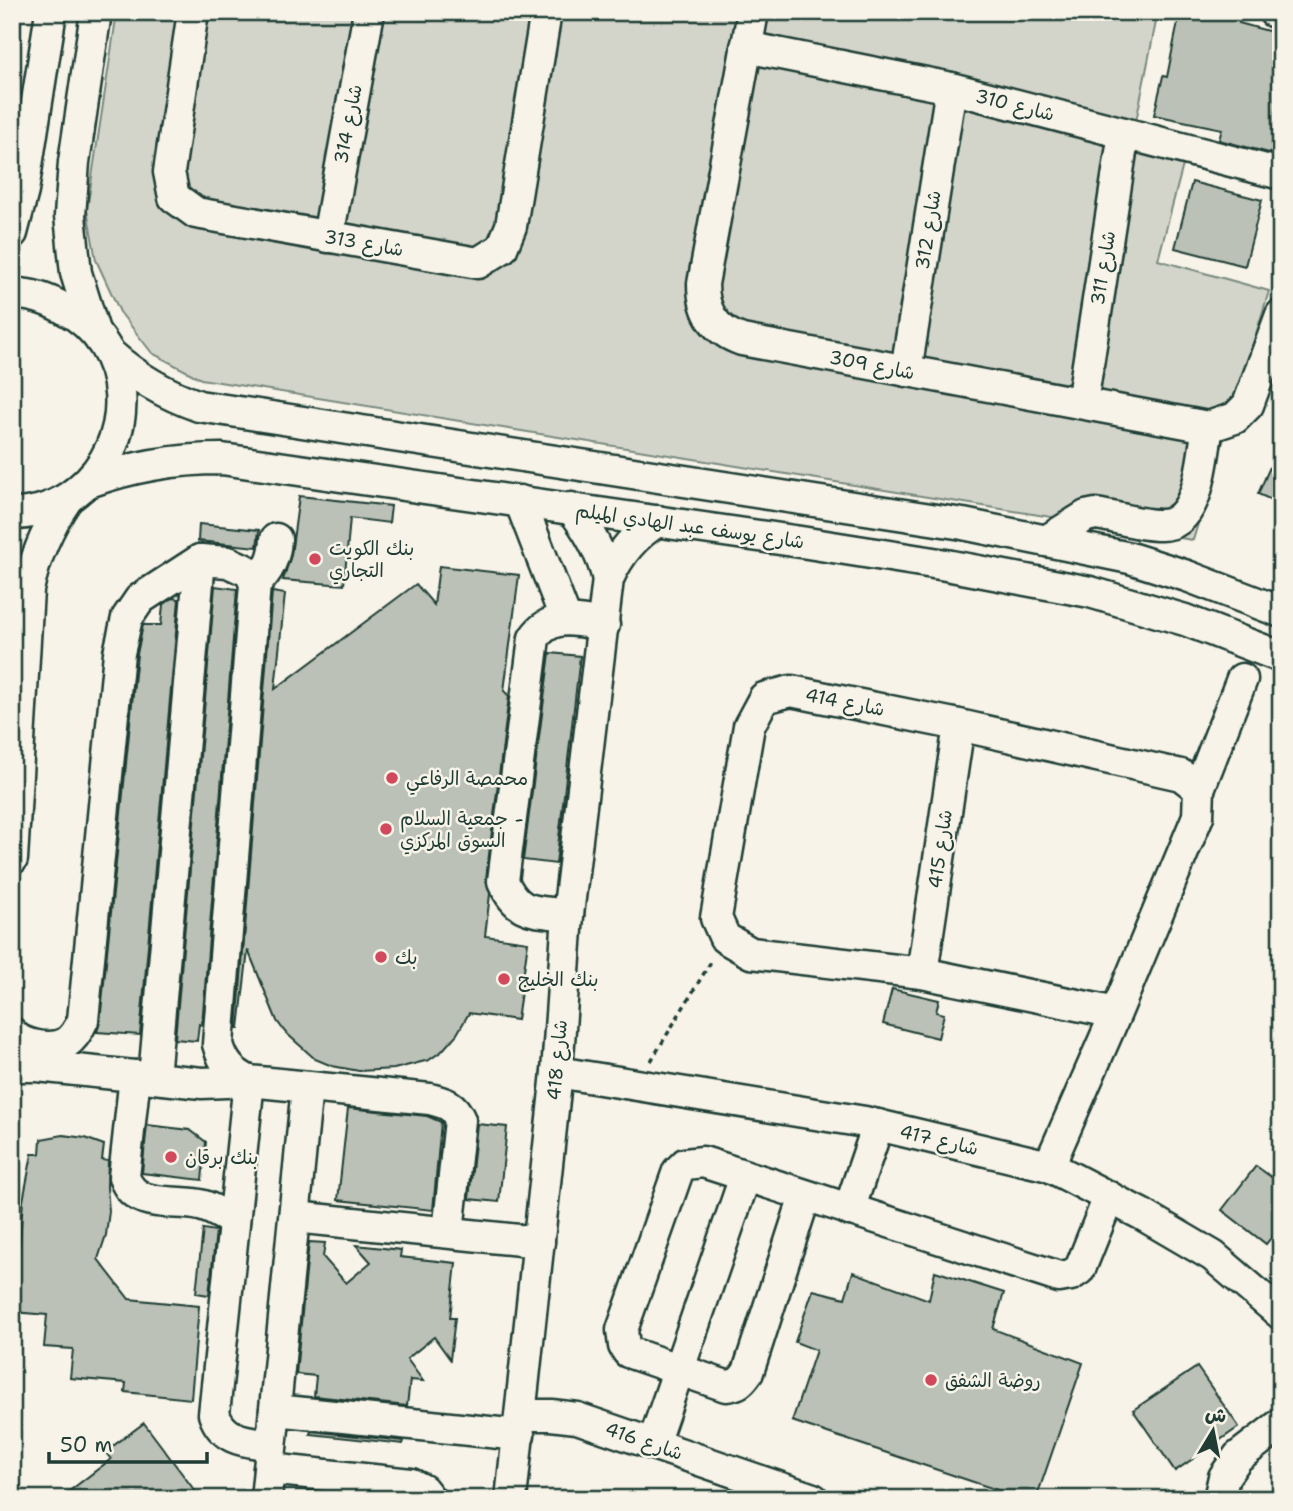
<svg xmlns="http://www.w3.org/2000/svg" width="1293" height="1511" viewBox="0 0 1293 1511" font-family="'Shantell Sans','Playpen Sans Arabic',sans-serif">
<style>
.green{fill:#d3d5ca;stroke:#79897f;stroke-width:2}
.building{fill:#bbc1b6;stroke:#1f3d34;stroke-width:2}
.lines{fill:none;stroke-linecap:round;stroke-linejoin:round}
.minor-casing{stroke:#1f3d34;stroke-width:35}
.path{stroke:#1f3d34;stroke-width:3.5;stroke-dasharray:5 5;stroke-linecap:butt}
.minor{stroke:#f7f3e8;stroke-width:30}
.poi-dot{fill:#d1495b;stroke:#f7f3e8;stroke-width:2.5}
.labels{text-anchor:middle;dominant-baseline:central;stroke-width:5;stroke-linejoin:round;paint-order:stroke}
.street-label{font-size:19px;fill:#1f3d34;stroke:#f7f3e8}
.poi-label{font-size:19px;fill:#1f3d34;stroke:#f7f3e8;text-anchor:start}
</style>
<rect width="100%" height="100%" fill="#f7f3e8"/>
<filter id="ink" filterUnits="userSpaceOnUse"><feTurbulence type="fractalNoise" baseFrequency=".0143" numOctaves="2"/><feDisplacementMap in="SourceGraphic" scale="14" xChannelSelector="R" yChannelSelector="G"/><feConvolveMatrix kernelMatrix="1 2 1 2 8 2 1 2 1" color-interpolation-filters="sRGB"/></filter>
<g filter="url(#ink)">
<polygon class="green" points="117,12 1158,12 1130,151 1183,165 1158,260 1269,291 1193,540 201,379 152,353 120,312 96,260 87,210"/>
<g class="building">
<polygon points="1180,12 1212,12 1240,18 1239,23 1279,34 1273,56 1281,58 1281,156 1219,140 1222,129 1154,115 1163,76 1167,77"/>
<polygon points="1192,182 1262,200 1245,266 1175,248"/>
<polygon points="1281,442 1281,504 1258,494"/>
<polygon points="299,496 391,506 389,523 350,518 344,585 283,580 291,555"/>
<polygon points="199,524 259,530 257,547 198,541"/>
<polygon points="439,566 519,575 504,691 509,696 486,879 490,894 485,936 528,942 517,1020 469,1013 457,1034 442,1051 429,1060 394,1069 359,1071 332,1066 315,1059 285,1032 277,1021 248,950 239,1028 237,1028 272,592 285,594 275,689 416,584 434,605"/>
<polygon points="215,586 237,589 202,1025 199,1024 197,1041 175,1039"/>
<polygon points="173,598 179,599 140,1035 97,1032 100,1022 137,654 143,625 161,625 163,605"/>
<polygon points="550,653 580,656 556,864 523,860"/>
<polygon points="892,989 939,1000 936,1012 944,1014 938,1038 883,1024"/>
<polygon points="348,1108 427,1116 441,1122 433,1210 338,1200"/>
<polygon points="477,1124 507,1127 499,1202 469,1199"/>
<polygon points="147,1125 190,1130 206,1142 202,1180 142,1173"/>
<polygon points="63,1135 85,1138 104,1145 102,1160 108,1161 107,1187 109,1211 106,1235 98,1259 129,1299 199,1306 191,1399 125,1392 126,1383 70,1378 73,1349 44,1347 47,1315 14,1312 23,1201 32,1154 40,1154 41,1139"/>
<polygon points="1256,1166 1281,1184 1281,1225 1266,1244 1222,1210"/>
<polygon points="203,1229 216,1231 209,1295 196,1293"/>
<polygon points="309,1242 325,1243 323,1257 346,1283 371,1262 356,1245 401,1250 400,1257 456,1263 450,1318 455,1318 450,1359 434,1337 407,1359 423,1381 410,1380 407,1406 314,1396 316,1376 296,1374"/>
<polygon points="935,1271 1004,1293 993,1329 1083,1363 1036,1499 1024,1499 792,1421 816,1350 795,1342 813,1290 845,1298 853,1272 929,1300"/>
<polygon points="1197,1367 1239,1427 1175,1471 1133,1410"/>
<polygon points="144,1423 201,1499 59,1499 111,1459 105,1452"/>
<polygon points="311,1431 404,1441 403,1444 310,1434"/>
</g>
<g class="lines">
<g class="minor-casing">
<g id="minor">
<polyline points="193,12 169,172 174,197 196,213 478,263 502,248 511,226 546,12"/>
<path d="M753,12L703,284C703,313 716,331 742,340L1208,427L1235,418L1248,405L1281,315"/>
<polyline points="1274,12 1281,14"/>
<polyline points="746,47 951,88 1281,174"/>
<polyline points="12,233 23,191 51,12"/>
<polyline points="328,237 369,12"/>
<path d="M12,294C30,293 47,299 63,308C135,345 139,443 77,491C59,506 36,514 12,514"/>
<polyline points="94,331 76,273 70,216 74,162 96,12"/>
<path d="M110,354C137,378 165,394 199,406L963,524L1130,558L1187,576L1281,612"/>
<polyline points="906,371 951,88"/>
<polyline points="1082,403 1124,133"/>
<path d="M89,482C133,466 176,459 222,459L801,542L946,565L1090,592L1185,620L1281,657"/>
<polyline points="520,501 566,620"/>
<path d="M571,508C589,530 601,552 608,579"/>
<path d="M1046,541L1086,516L1096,514C1117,517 1139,525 1160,525C1201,526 1202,456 1208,427"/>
<path d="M255,584C269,571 275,558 276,539"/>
<polyline points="1199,789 1242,679"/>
<path d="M12,859L28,590C35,556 48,527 67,499"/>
<path d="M568,915C535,910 518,916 503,881L534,638C552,612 576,621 604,625"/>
<polyline points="922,973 959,725"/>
<path d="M12,1033C21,1046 51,1051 66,1043C74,1038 79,1029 83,1020L119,653L127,618L140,599L200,560L228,562L250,572L255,584L218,1044C223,1063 232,1073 249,1081"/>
<path d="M12,1069L18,1066H37L202,1083L249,1081L430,1099C446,1103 454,1105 460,1120L448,1232"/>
<polyline points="557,1072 865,1122 1049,1166 1143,1215 1213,1256 1281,1314"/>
<path d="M135,1076L124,1177C135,1210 173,1199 200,1205C211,1207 224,1216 234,1221"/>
<polyline points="154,1077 200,560"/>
<path d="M249,1081L214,1414C223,1441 246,1441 271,1445"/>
<polyline points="1049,1166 1116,1013 1198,816 1199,789 1181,775 959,725 791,691 764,698 749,726 716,918 725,938 751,953 922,973 1116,1013"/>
<path d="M805,1196L748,1372C741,1382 738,1385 726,1386L628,1352L624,1346L622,1330L678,1171L685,1164L703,1162L1059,1277L1071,1275L1080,1269L1109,1197"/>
<polyline points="849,1210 878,1125"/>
<polyline points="295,1217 539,1242"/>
<polyline points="275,1410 519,1435"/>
<polyline points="521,1415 551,1415 577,1418 813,1499"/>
<polyline points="653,1444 745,1177"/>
<polyline points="269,1469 411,1484 423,1490 430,1499"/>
<polyline points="266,1499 307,1087"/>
<path d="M511,1499L557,1072L568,915L608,579C619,554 634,535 658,521"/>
<polyline points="1219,1499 1224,1477 1238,1457 1281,1424"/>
</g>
</g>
<polyline class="path" points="651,1061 712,960"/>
<use href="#minor" class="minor"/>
</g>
</g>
<g class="poi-dot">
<circle cx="315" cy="559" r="7"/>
<circle cx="392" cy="778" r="7"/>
<circle cx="386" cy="829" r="7"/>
<circle cx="381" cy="957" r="7"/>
<circle cx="504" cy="979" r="7"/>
<circle cx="171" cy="1157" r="7"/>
<circle cx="931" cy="1380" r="7"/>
</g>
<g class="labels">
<g class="street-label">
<text transform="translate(1015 105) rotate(14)">شارع 310</text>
<text transform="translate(348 124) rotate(-79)">شارع 314</text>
<text transform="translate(928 230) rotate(-81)">شارع 312</text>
<text transform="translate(364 243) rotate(10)">شارع 313</text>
<text transform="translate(1103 268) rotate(-81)">شارع 311</text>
<text transform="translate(872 365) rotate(11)">شارع 309</text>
<text transform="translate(690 526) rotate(8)">شارع يوسف عبد الهادي الميلم</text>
<text transform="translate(845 702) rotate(11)">شارع 414</text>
<text transform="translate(940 849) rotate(-82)">شارع 415</text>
<text transform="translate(557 1060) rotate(-85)">شارع 418</text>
<text transform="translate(939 1140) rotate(13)">شارع 417</text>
<text transform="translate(644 1441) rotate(19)">شارع 416</text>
</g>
<g class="poi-label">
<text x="329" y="548">بنك الكويت<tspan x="329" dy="22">التجاري</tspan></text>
<text x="406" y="778">محمصة الرفاعي</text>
<text x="400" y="818">جمعية السلام -<tspan x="400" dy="22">السوق المركزي</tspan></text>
<text x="395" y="957">بك</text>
<text x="518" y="979">بنك الخليج</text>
<text x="185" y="1157">بنك برقان</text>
<text x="945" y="1380">روضة الشفق</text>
</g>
</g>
<rect width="1293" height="1511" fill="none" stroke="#f7f3e8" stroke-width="42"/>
<rect x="21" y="21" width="1251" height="1469" fill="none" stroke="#1f3d34" stroke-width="2.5" filter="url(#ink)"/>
<g transform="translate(1213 1431) rotate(10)" stroke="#f7f3e8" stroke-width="5" paint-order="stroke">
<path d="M0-5L12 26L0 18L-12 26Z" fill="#1f3d34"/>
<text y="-10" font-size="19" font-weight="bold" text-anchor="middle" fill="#1f3d34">ش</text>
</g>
<path d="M49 1452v10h158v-10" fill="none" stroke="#1f3d34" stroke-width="3.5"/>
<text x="60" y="1452" font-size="21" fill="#1f3d34" stroke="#f7f3e8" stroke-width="5" paint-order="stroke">50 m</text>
</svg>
